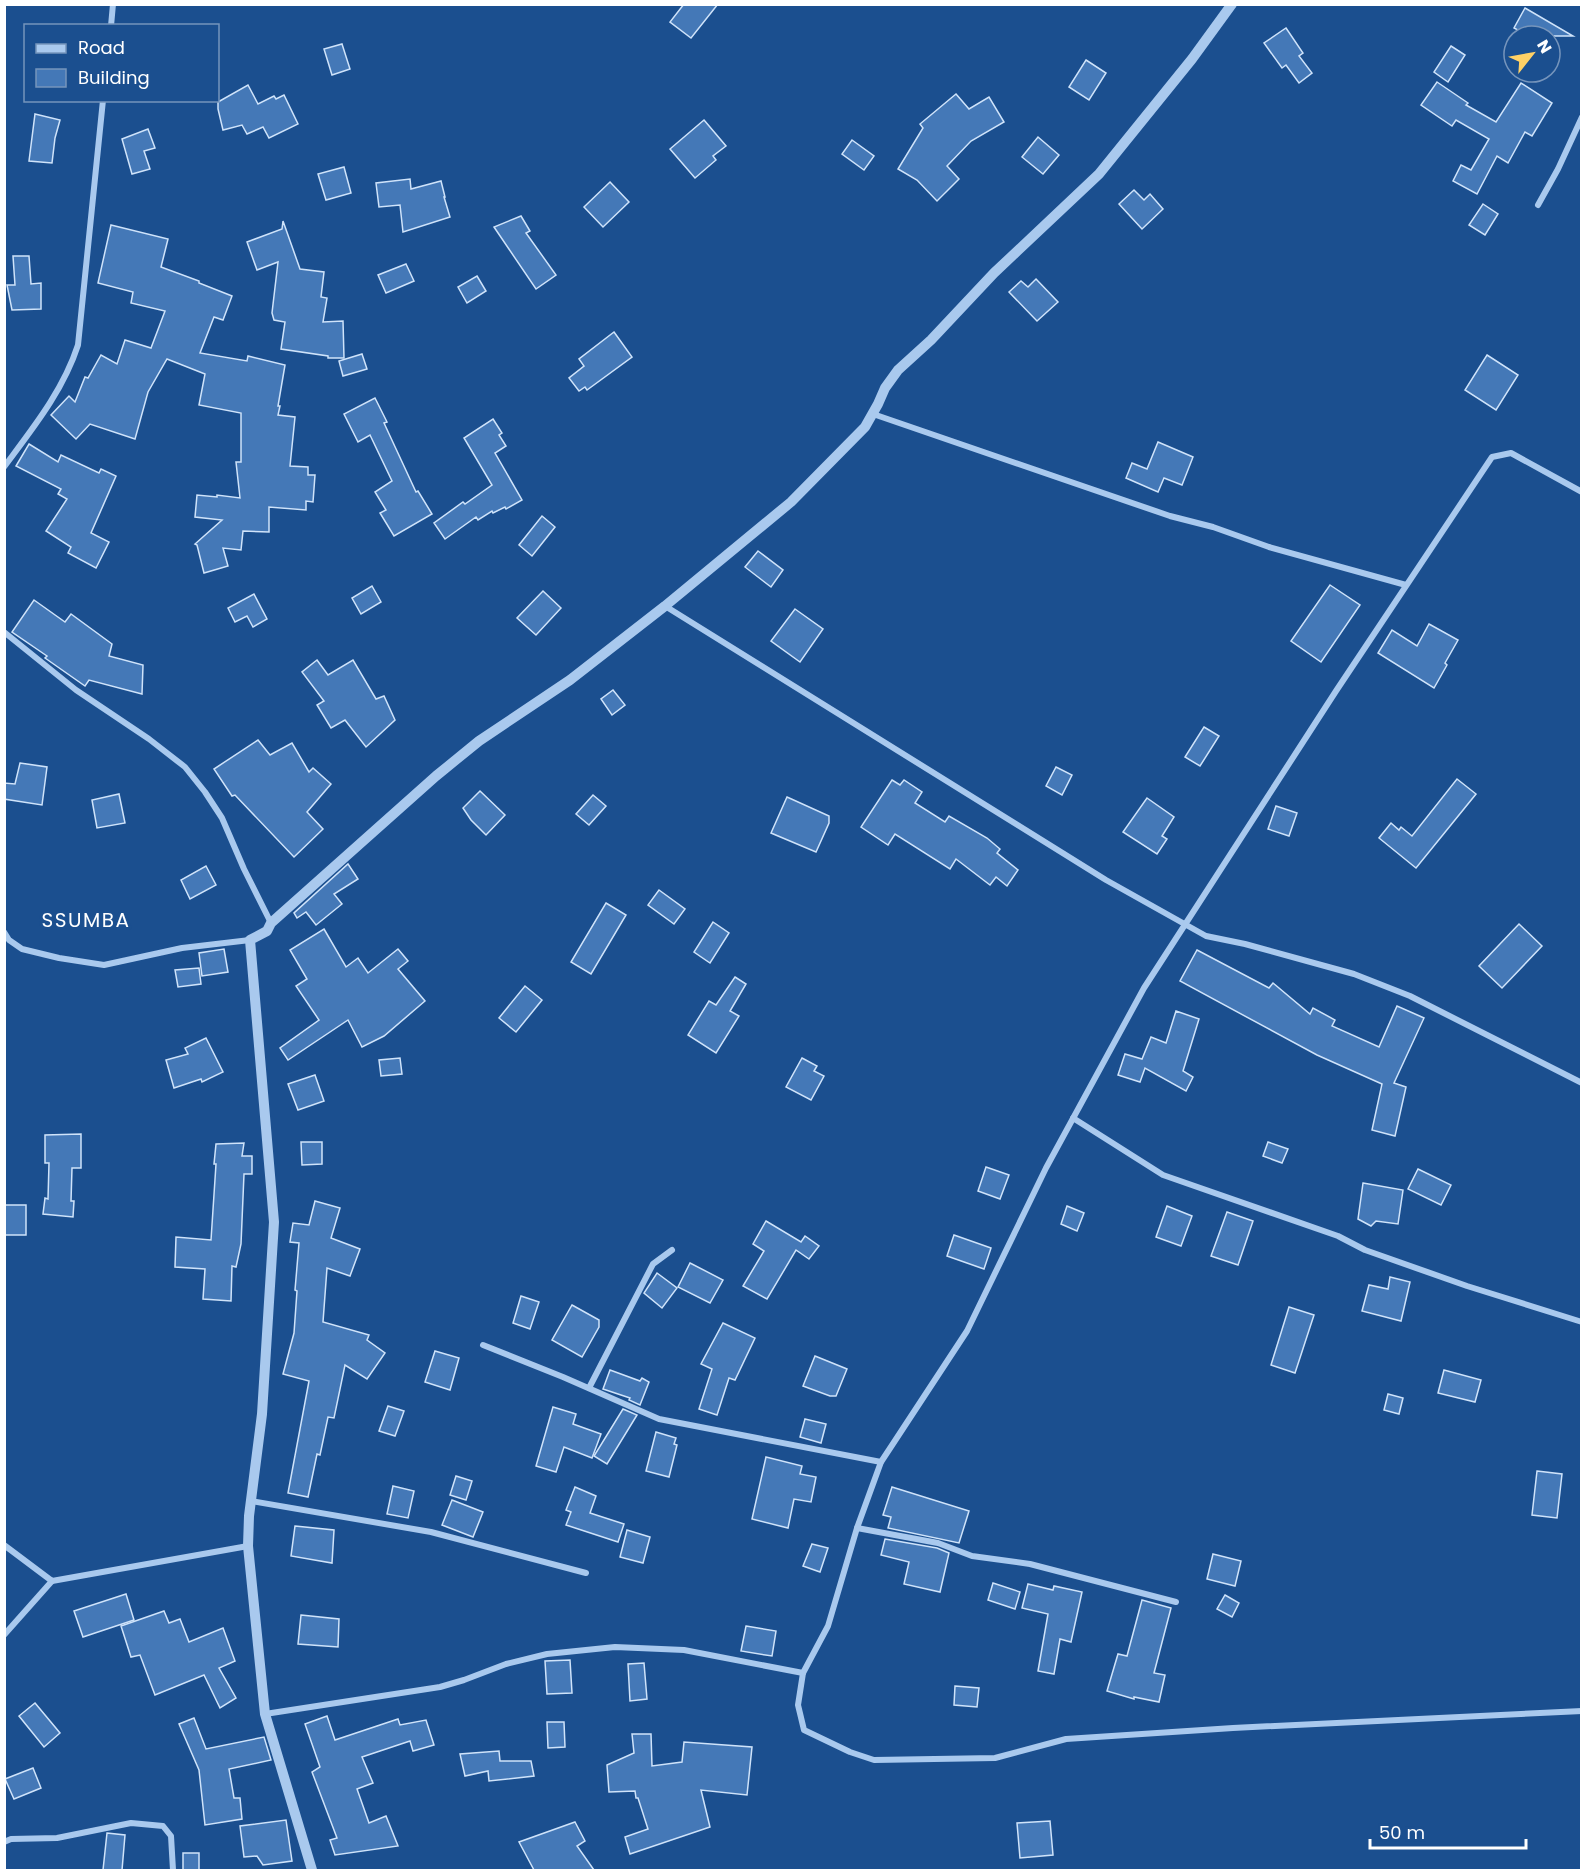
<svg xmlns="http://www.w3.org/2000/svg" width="1586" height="1875" viewBox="0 0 1586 1875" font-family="Poppins,sans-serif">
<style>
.building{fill:#4478b7;stroke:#cfe3fa;stroke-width:1.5}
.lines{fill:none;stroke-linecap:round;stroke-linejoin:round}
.minor{stroke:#a9c9ee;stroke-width:6}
.tertiary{stroke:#a9c9ee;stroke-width:10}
.labels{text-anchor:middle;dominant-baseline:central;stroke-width:6;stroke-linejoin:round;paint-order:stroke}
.quarter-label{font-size:20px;letter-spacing:1.5px;fill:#fff;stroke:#1b4f8f}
</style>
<rect width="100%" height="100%" fill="#1b4f8f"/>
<g class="building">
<polygon points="684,4 718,4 691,38 670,22"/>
<polygon points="1525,8 1573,36 1529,36 1514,28"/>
<polygon points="1286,28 1303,53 1299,56 1312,73 1299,83 1286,65 1282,68 1264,43"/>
<polygon points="342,44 350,69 332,75 324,49"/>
<polygon points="1451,46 1465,55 1448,82 1434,72"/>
<polygon points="1086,60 1106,73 1089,100 1069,87"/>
<polygon points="1437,82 1468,103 1466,105 1496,122 1521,83 1552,103 1532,136 1525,132 1508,163 1497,156 1477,194 1453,181 1461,165 1471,170 1489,139 1456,120 1452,126 1421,105"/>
<polygon points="248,85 258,104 274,96 276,99 284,95 298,124 269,138 263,127 247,134 242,125 223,130 218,109 218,102"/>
<polygon points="956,94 969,109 989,97 1004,122 971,141 947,166 959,179 937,201 917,180 898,169 923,128 920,124"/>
<polygon points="35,114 60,120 55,138 52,163 29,161"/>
<polygon points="704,120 726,146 713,156 716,160 695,178 670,149"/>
<polygon points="148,129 155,148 144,151 150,169 132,174 122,139"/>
<polygon points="1038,137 1059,155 1043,174 1022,157"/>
<polygon points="852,140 874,156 864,170 842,154"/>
<polygon points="344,167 351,193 326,200 318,174"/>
<polygon points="410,179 411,189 441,181 445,197 444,197 450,217 403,232 400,205 379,207 376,183"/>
<polygon points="610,182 629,202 603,227 584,207"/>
<polygon points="1134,190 1144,200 1150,194 1163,209 1142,229 1119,204"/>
<polygon points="1483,204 1498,214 1485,235 1469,225"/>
<polygon points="521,216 530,231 526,233 556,275 536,289 494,227"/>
<polygon points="283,221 300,269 324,272 321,297 327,298 323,322 343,321 344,358 328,358 328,356 281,349 285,322 274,320 272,313 278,262 257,270 247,242 282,229"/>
<polygon points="111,225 168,239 161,267 199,281 199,283 232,296 223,320 214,317 200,353 247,361 248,356 285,365 278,406 280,406 278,415 295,417 290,466 308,467 308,475 315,475 313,502 306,501 306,510 269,507 269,532 243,531 241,550 223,548 228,566 204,573 197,545 195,544 222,520 195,517 197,495 217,497 217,495 240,498 236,462 241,462 241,413 199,405 205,374 167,359 148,392 135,439 90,424 76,439 51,415 69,396 75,402 85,377 88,378 101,355 117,364 125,340 151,348 165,311 131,303 133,292 98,283"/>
<polygon points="13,256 29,256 31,284 41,283 41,309 12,310 7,285 15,285"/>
<polygon points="406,264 414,281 386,293 378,275"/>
<polygon points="477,276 486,291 467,303 458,287"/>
<polygon points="1036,279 1058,302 1037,321 1009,292 1021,281 1028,287"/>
<polygon points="614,332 632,357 587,390 585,387 579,391 569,378 584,366 579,359"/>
<polygon points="362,354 367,369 343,376 339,361"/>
<polygon points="1487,355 1518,375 1496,410 1465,390"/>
<polygon points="375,398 387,422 384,423 416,492 418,491 432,514 394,536 380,513 386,510 375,492 392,481 370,435 358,442 344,414"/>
<polygon points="493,419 502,433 499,435 506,446 495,453 522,500 506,509 505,507 493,513 492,511 478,520 476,517 445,539 434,523 463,502 465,504 492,485 464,438"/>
<polygon points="1158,442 1193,457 1182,485 1164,478 1158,492 1126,478 1132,463 1147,469"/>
<polygon points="29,444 58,462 61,455 99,473 101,469 116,476 91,533 109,542 96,568 68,553 71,547 46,531 67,499 58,494 61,489 16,466"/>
<polygon points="542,516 555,527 532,556 519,545"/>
<polygon points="758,551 783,570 771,587 745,567"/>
<polygon points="1330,585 1360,605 1321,662 1291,641"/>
<polygon points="372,586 381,602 361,614 352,598"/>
<polygon points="543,591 561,608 536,635 517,618"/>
<polygon points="254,594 267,619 253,627 247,616 235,622 228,608"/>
<polygon points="34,600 65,622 71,614 112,644 109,656 143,665 142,694 89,680 85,686 45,658 47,656 12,632"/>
<polygon points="795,609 823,629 800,662 771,641"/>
<polygon points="1429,624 1458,640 1445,663 1447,665 1434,688 1378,653 1392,630 1417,646"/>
<polygon points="317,660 328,675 353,660 376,699 384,696 395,720 366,747 345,720 331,728 317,705 324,701 302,672"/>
<polygon points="613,690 625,705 612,715 601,699"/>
<polygon points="1204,727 1219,736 1200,766 1185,757"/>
<polygon points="258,740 270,755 292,743 309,772 313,768 331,784 307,812 323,829 294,857 235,795 232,796 214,769"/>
<polygon points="20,763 47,767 42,805 4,799 4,783 15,784"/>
<polygon points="1056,767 1072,775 1062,795 1046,786"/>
<polygon points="1457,779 1476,794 1416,868 1379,838 1391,823 1399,830 1401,827 1412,836"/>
<polygon points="892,780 900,785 904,780 922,792 915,803 945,822 949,816 987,838 1000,849 997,853 1018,870 1007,886 996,877 990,885 956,859 950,869 895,834 888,845 861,827"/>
<polygon points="480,791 505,815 486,835 471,820 463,808"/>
<polygon points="119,794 125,823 97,828 92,800"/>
<polygon points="593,795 606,806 589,825 576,814"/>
<polygon points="787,797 829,816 829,823 816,852 771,833"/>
<polygon points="1147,798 1174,817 1162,836 1167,839 1157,854 1123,832"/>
<polygon points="1276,806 1297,813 1289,836 1268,829"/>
<polygon points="348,864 358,879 334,894 342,904 316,925 306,912 297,918 294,913"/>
<polygon points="206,866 216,885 190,899 181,880"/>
<polygon points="659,890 685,909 674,924 648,905"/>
<polygon points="606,903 626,915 591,974 571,962"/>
<polygon points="713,922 729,933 710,963 694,952"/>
<polygon points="1519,924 1542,946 1502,988 1479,966"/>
<polygon points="324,929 346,967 358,958 368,973 398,949 408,961 398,969 425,1001 384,1036 362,1047 348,1020 288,1060 280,1048 319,1020 296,986 307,979 290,950"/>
<polygon points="224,949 228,972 202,976 199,953"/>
<polygon points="1197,950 1269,988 1273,983 1310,1014 1313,1008 1335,1020 1332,1026 1379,1047 1397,1006 1424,1018 1394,1083 1406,1087 1395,1136 1372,1130 1382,1084 1317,1055 1180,981"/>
<polygon points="199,968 201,984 178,987 175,970"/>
<polygon points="735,977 746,984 730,1011 739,1016 716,1053 688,1035 709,1001 716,1005"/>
<polygon points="525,986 542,1000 516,1032 499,1018"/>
<polygon points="1176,1011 1199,1019 1183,1071 1193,1077 1186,1091 1145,1068 1140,1082 1118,1075 1125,1054 1142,1059 1151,1037 1166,1043"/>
<polygon points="206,1038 223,1072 202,1082 201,1079 174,1088 166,1060 188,1054 185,1048"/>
<polygon points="400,1058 402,1074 381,1076 379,1060"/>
<polygon points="802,1058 817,1066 814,1071 824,1076 811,1100 786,1087"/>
<polygon points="315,1075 324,1101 298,1110 288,1084"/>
<polygon points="81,1134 81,1168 72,1168 71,1201 74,1201 73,1217 43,1214 45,1198 48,1199 49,1163 45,1163 45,1135"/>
<polygon points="301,1142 322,1142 322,1164 302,1165"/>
<polygon points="1268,1142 1288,1149 1282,1163 1263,1156"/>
<polygon points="244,1143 242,1156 252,1156 252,1174 244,1174 241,1244 236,1267 232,1266 231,1301 203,1299 205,1269 175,1267 176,1237 211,1240 216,1164 214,1164 216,1144"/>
<polygon points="986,1167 1009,1175 1000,1199 978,1191"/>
<polygon points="1418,1169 1451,1185 1441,1205 1408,1189"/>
<polygon points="1363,1183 1403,1190 1398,1224 1376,1221 1371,1226 1358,1219"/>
<polygon points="315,1201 340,1208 331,1238 360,1249 350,1276 327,1268 323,1322 369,1335 367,1340 385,1353 367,1379 345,1365 334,1418 328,1417 320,1455 317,1454 308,1497 288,1493 309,1381 283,1374 294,1333 297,1291 295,1290 299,1243 290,1242 293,1223 309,1225"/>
<rect x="4" y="1205" width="22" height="30"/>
<polygon points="1067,1206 1084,1213 1077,1231 1061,1224"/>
<polygon points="1167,1206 1192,1216 1181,1246 1156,1237"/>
<polygon points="1227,1212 1253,1221 1238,1265 1211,1256"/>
<polygon points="766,1221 801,1242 805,1236 819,1246 809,1259 796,1250 767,1299 743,1286 764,1251 753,1244"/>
<polygon points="954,1235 991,1248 984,1269 947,1256"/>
<polygon points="690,1263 723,1280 710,1303 678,1287"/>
<polygon points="657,1273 677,1288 662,1308 644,1293"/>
<polygon points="1390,1277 1410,1282 1401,1321 1362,1311 1369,1285 1388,1289"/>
<polygon points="521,1296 539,1302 530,1329 513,1323"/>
<polygon points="572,1305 599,1320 599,1327 582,1357 552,1340"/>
<polygon points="1289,1307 1314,1315 1295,1373 1271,1365"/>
<polygon points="723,1323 755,1338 735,1380 729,1378 717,1415 699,1409 712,1369 701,1364"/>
<polygon points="435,1351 459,1358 450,1390 425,1382"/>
<polygon points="815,1356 847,1369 836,1396 830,1396 803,1386"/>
<polygon points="610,1370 640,1381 642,1378 649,1382 640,1405 629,1400 630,1398 603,1389"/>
<polygon points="1444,1370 1481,1380 1475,1402 1438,1393"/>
<polygon points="1388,1394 1403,1398 1399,1414 1384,1410"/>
<polygon points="388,1406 404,1411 395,1436 379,1431"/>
<polygon points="553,1407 576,1414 573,1424 601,1434 592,1458 564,1447 556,1472 536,1466"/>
<polygon points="623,1409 637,1415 607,1464 594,1456"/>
<polygon points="805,1419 826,1424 821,1443 800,1437"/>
<polygon points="656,1432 676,1438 674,1444 677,1445 669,1477 646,1471"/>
<polygon points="766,1457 802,1466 800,1474 816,1477 811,1502 794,1499 788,1528 752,1519"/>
<polygon points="1537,1471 1562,1474 1557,1518 1532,1515"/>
<polygon points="456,1476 472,1481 466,1500 450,1495"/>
<polygon points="393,1486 414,1491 408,1518 387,1514"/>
<polygon points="575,1487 596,1496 590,1513 624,1524 618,1542 566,1525 571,1512 566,1510"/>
<polygon points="892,1487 969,1511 959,1543 888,1528 891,1517 883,1515"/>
<polygon points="452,1500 483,1512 473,1537 442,1525"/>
<polygon points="295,1526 334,1530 332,1563 291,1556"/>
<polygon points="627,1530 650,1537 643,1563 620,1557"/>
<polygon points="885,1539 937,1548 949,1553 940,1592 904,1584 909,1562 881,1555"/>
<polygon points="812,1544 828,1548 820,1572 803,1566"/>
<polygon points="1213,1554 1241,1561 1235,1586 1207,1579"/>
<polygon points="993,1583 1020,1592 1015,1609 988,1600"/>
<polygon points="1028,1584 1053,1590 1054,1586 1082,1592 1071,1642 1060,1639 1054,1674 1038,1671 1048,1614 1022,1608"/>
<polygon points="126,1594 134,1620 83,1637 74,1611"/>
<polygon points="1225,1595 1239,1603 1232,1617 1217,1609"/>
<polygon points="1142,1600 1171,1608 1154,1673 1165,1675 1159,1702 1134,1697 1134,1699 1107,1691 1118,1654 1127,1656"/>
<polygon points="164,1611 169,1623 180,1619 189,1642 223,1628 235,1661 219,1668 236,1698 220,1708 204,1675 155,1695 140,1655 131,1657 121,1626"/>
<polygon points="301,1615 339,1619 338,1647 298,1644"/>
<polygon points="746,1626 776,1631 772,1656 741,1651"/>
<polygon points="570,1660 572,1693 547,1694 545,1661"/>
<polygon points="644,1663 647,1699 630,1701 628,1664"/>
<polygon points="955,1686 979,1688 977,1707 954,1705"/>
<polygon points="35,1703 60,1733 44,1747 19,1716"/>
<polygon points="327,1716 335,1740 398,1719 400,1725 426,1720 434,1745 413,1751 410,1741 362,1757 373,1783 357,1789 369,1823 386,1816 398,1846 335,1855 330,1840 337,1838 312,1772 320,1767 305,1724"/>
<polygon points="194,1718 206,1749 264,1737 271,1760 229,1769 234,1798 240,1798 242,1819 205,1825 199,1770 179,1724"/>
<polygon points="547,1722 564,1722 565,1747 548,1748"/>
<polygon points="632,1734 651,1734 652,1766 682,1762 684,1742 752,1747 747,1795 701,1790 710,1827 630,1854 625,1837 648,1829 638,1798 636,1798 635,1791 609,1792 607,1765 634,1753"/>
<polygon points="499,1751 500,1761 531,1761 534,1776 489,1781 488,1771 465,1776 460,1754"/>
<polygon points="33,1768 41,1788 14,1799 5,1779"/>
<polygon points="286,1820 292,1861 263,1865 257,1856 244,1857 240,1826"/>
<polygon points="1050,1821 1053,1855 1020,1858 1017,1823"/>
<polygon points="575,1822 585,1841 577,1846 594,1870 534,1870 519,1842"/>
<polygon points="107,1833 125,1835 122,1870 103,1870"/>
<rect x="183" y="1853" width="16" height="17"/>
</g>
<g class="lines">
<g class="minor">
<polyline points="111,26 113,4"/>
<polyline points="1538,205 1558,169 1582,117"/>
<polyline points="873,414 1170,516 1213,527 1269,547 1406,585"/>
<path d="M4,467C33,428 63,391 78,345L103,100"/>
<polyline points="665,606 1106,880 1206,936 1245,944 1354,974 1410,996 1582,1083"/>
<polyline points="4,632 76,690 149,739 185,767 205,792 222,818 244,869 271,923"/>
<polyline points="4,932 9,940 22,949 59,958 104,965 182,948 250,940"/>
<polyline points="1073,1118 1163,1175 1338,1236 1365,1250 1467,1286 1582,1322"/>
<polyline points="483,1345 563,1377 659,1419 881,1462"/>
<polyline points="589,1388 653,1264 672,1250"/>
<polyline points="251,1501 431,1532 586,1573"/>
<polyline points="857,1528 938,1543 972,1556 1030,1564 1176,1602"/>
<polyline points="4,1545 52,1581 248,1546"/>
<polyline points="4,1635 52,1581"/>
<polyline points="803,1673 828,1626 857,1528 881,1462 967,1331 1046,1168 1144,988 1336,691 1492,457 1511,453 1582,492"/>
<polyline points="265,1714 440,1687 464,1680 506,1664 547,1654 615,1647 684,1650 803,1673 798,1705 804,1730 850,1752 874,1760 995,1758 1066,1739 1233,1728 1582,1711"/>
<polyline points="4,1842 11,1839 57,1838 131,1823 163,1826 171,1836 173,1870"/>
</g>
<polyline class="tertiary" points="312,1870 265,1714 248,1546 249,1516 262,1414 274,1222 250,940 267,931 271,923 436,776 479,741 570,680 665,606 791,502 865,427 878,404 885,388 898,370 931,340 994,273 1099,174 1192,59 1232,4"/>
</g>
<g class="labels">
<g class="quarter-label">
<text x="86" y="920">SSUMBA</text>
</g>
</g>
<rect width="1586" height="1875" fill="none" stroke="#ffffff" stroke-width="12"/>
<rect x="24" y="24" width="195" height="78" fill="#1b4f8f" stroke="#7695bc" stroke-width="1.5"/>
<rect x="36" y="44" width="30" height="9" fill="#a9c9ee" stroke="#7695bc" stroke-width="1.5"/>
<text x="78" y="54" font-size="18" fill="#ffffff">Road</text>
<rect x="36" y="69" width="30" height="18" fill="#4478b7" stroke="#7695bc" stroke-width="1.5"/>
<text x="78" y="84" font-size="18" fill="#ffffff">Building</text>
<g transform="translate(1532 54) rotate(59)"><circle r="28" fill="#1b4f8f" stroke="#7695bc" stroke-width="1.5"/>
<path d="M0-4.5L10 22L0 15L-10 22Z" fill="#ffd166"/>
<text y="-9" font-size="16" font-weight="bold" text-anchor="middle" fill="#ffffff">N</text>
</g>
<path d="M1370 1839v9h156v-9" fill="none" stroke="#ffffff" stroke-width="3"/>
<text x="1379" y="1839" font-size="18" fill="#ffffff" stroke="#1b4f8f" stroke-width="4.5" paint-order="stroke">50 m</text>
</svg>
